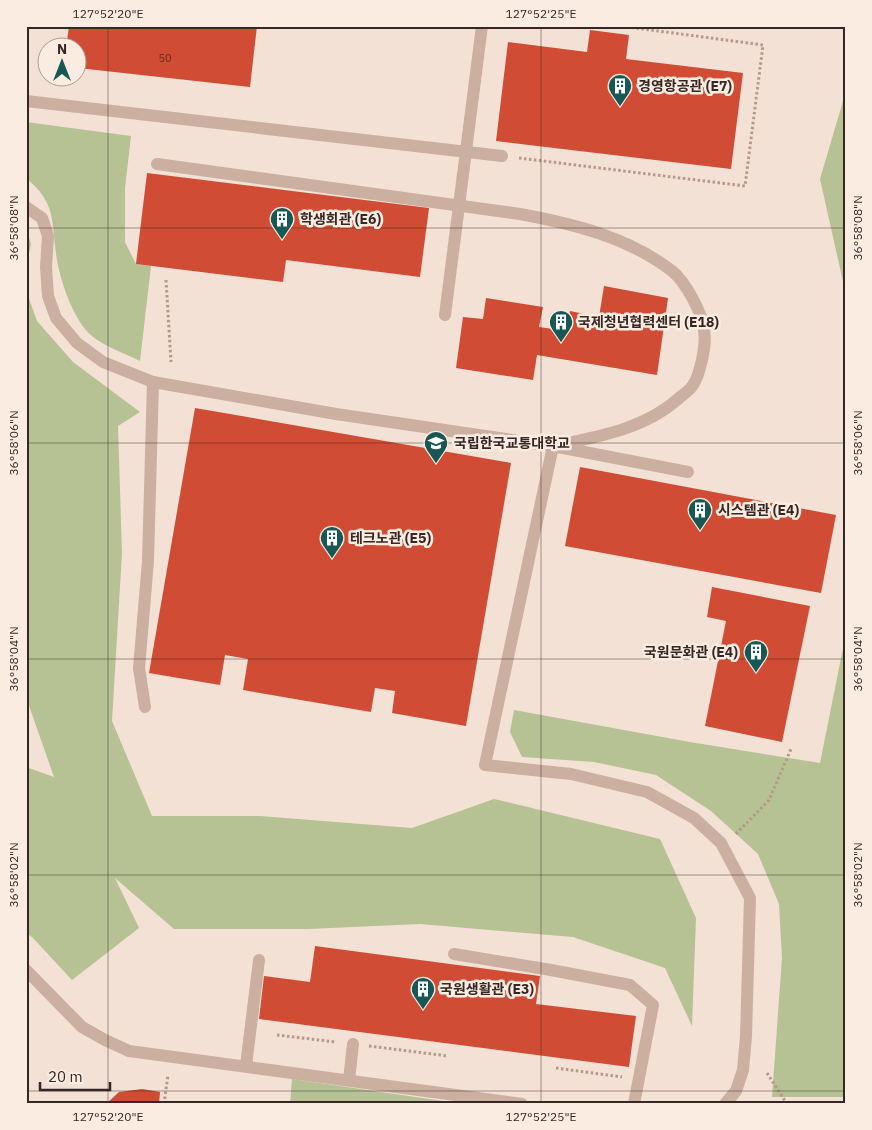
<svg xmlns="http://www.w3.org/2000/svg" width="872" height="1130" viewBox="0 0 872 1130" font-family="'IBM Plex Sans','Noto Sans KR',sans-serif">
<style>
.green{fill:#b6c293}
.building{fill:#d04c34}
.lines{fill:none;stroke-linecap:round;stroke-linejoin:round}
.path{stroke:#b6998a;stroke-width:3;stroke-dasharray:2.5 2.5;stroke-linecap:butt}
.minor{stroke:#cbafa0;stroke-width:12}
.ticks{fill:none;stroke:#342724;stroke-width:1;stroke-opacity:0.45}
.labels{text-anchor:middle;dominant-baseline:central;stroke-width:5;stroke-linejoin:round;paint-order:stroke}
.number-label{font-size:11px;fill:#5b3028}
.poi-label{font-size:14px;font-weight:bold;fill:#342724;stroke:#faece0;text-anchor:start}
.neatline{fill:none;stroke:#342724;stroke-width:2}
.ticks-label{font-size:12px;text-anchor:middle;fill:#342724}
</style>
<rect width="100%" height="100%" fill="#f2e1d4"/>
<g class="green">
<polygon points="846,91 846,295 820,179"/>
<path d="M26,122L131,136L125,188V242L136,264L151,266L140,361C126,354 104,346 92,336C74,321 61,283 57,260C51,224 58,204 26,178Z"/>
<polygon points="26,228 31,244 26,268"/>
<polygon points="26,275 27,293 37,321 73,362 140,412 118,426 122,553 112,721 152,816 260,816 412,828 494,799 660,839 696,918 692,1026 665,968 573,937 420,924 308,929 174,929 115,878 139,928 72,980 32,937 26,933 26,767 54,777 26,697"/>
<polygon points="846,633 846,1097 772,1097 782,958 779,904 758,854 711,811 656,775 594,762 522,757 510,732 514,710 690,742 820,763"/>
<polygon points="292,1079 464,1104 290,1104"/>
</g>
<g class="building">
<polygon points="69,26 257,26 250,87 78,68 78,48 66,48"/>
<polygon points="590,30 629,35 626,59 743,73 731,169 496,141 508,42 587,52"/>
<polygon points="147,173 429,208 420,277 286,260 283,282 136,264"/>
<polygon points="604,286 668,298 657,375 537,355 533,380 456,368 463,317 483,319 486,298 543,307 539,327 567,331 570,311 599,317"/>
<polygon points="195,408 511,463 466,726 392,713 395,691 375,688 371,712 243,690 248,659 225,655 220,685 149,673"/>
<polygon points="580,467 836,515 821,593 565,546"/>
<polygon points="712,587 810,606 782,742 705,726 726,621 707,617"/>
<polygon points="315,946 540,976 536,1004 636,1016 629,1067 259,1019 264,976 310,982"/>
<polygon points="142,1089 160,1092 159,1104 106,1104 119,1092"/>
</g>
<g class="lines">
<g class="path">
<polyline points="519,158 745,186 763,45 621,26"/>
<polyline points="166,280 171,362"/>
<polyline points="736,834 769,800 791,749"/>
<polyline points="277,1035 336,1042"/>
<polyline points="369,1046 448,1056"/>
<polyline points="556,1068 622,1077"/>
<polyline points="767,1073 787,1104"/>
<polyline points="164,1104 168,1075"/>
</g>
<g class="minor">
<polyline points="26,101 502,156"/>
<path d="M157,164L520,214C574,224 628,237 672,271C685,281 703,314 704,330C706,341 704,349 702,360C700,368 698,378 693,385C690,390 684,394 679,398C645,429 597,437 553,446"/>
<polyline points="26,207 42,218 48,236 46,267 48,296 56,318 77,343 103,362 153,382 336,414 553,446 688,472"/>
<polyline points="445,315 482,26"/>
<polyline points="553,446 485,765 571,774 647,792 694,818 721,843 750,898 746,1036 743,1070 736,1091 725,1104"/>
<polyline points="145,707 139,668 148,561 153,382"/>
<polyline points="454,954 551,970 630,985 653,1005 634,1104"/>
<polyline points="26,970 82,1027 105,1040 129,1051 522,1104"/>
<polyline points="246,1066 259,960"/>
<polyline points="349,1080 353,1044"/>
</g>
</g>
<path class="ticks" d="M108,26V1104M541,26V1104M26,228H846M26,443H846M26,659H846M26,875H846M26,1091H846"/>
<defs>
<g id="building-pin" transform="scale(1.25)"><path d="M0 17L-7.5 6A9.5 9.5 0 1 1 7.5 6Z" fill="#175856" stroke="#faece0"/><path d="M-4-6H4V6H1V3H-1V6H-4ZM-2.5-4.3h1.7v1.8h-1.7ZM.8-4.3h1.7v1.8H.8ZM-2.5-1h1.7V.8h-1.7ZM.8-1h1.7V.8H.8Z" fill="#fff"/></g>
<g id="university-pin" transform="scale(1.25)"><path d="M0 17L-7.5 6A9.5 9.5 0 1 1 7.5 6Z" fill="#175856" stroke="#faece0"/><path d="M0-5L7-2L0 1L-7-2ZM-4 1L0 2.5L4 1V4Q0 6-4 4Z" fill="#fff"/></g>
</defs>
<g fill-rule="evenodd">
<use href="#building-pin" x="620" y="86"/>
<use href="#building-pin" x="282" y="219"/>
<use href="#building-pin" x="561" y="322"/>
<use href="#university-pin" x="436" y="443"/>
<use href="#building-pin" x="700" y="510"/>
<use href="#building-pin" x="332" y="538"/>
<use href="#building-pin" x="756" y="652"/>
<use href="#building-pin" x="423" y="989"/>
</g>
<g class="labels">
<g class="number-label">
<text x="165" y="58">50</text>
</g>
<g class="poi-label">
<text x="638" y="86">경영항공관 (E7)</text>
<text x="300" y="219">학생회관 (E6)</text>
<text x="578" y="322">국제청년협력센터 (E18)</text>
<text x="454" y="443">국립한국교통대학교</text>
<text x="718" y="510">시스템관 (E4)</text>
<text x="350" y="538">테크노관 (E5)</text>
<text x="738" y="652" text-anchor="end">국원문화관 (E4)</text>
<text x="440" y="989">국원생활관 (E3)</text>
</g>
</g>
<rect width="872" height="1130" fill="none" stroke="#faece0" stroke-width="55"/>
<g transform="translate(62 62)"><circle r="24" fill="#faece0" stroke="#ab9d95"/>
<path d="M0-4L9 19L0 12L-9 19Z" fill="#175856"/>
<text y="-8" font-size="14" font-weight="bold" text-anchor="middle" fill="#342724">N</text>
</g>
<path d="M40 1082v8h70v-8" fill="none" stroke="#342724" stroke-width="2.5"/>
<text x="48" y="1082" font-size="15" fill="#342724" stroke="#faece0" stroke-width="4" paint-order="stroke">20 m</text>
<rect x="28" y="28" width="816" height="1074" class="neatline"/>
<g class="ticks-label">
<text x="108" y="18">127°52'20"E</text>
<text x="541" y="18">127°52'25"E</text>
<text transform="translate(14 228) rotate(-90)" y="4">36°58'08"N</text>
<text transform="translate(858 228) rotate(-90)" y="4">36°58'08"N</text>
<text transform="translate(14 443) rotate(-90)" y="4">36°58'06"N</text>
<text transform="translate(858 443) rotate(-90)" y="4">36°58'06"N</text>
<text transform="translate(14 659) rotate(-90)" y="4">36°58'04"N</text>
<text transform="translate(858 659) rotate(-90)" y="4">36°58'04"N</text>
<text transform="translate(14 875) rotate(-90)" y="4">36°58'02"N</text>
<text transform="translate(858 875) rotate(-90)" y="4">36°58'02"N</text>
<text x="108" y="1121">127°52'20"E</text>
<text x="541" y="1121">127°52'25"E</text>
</g>
</svg>
